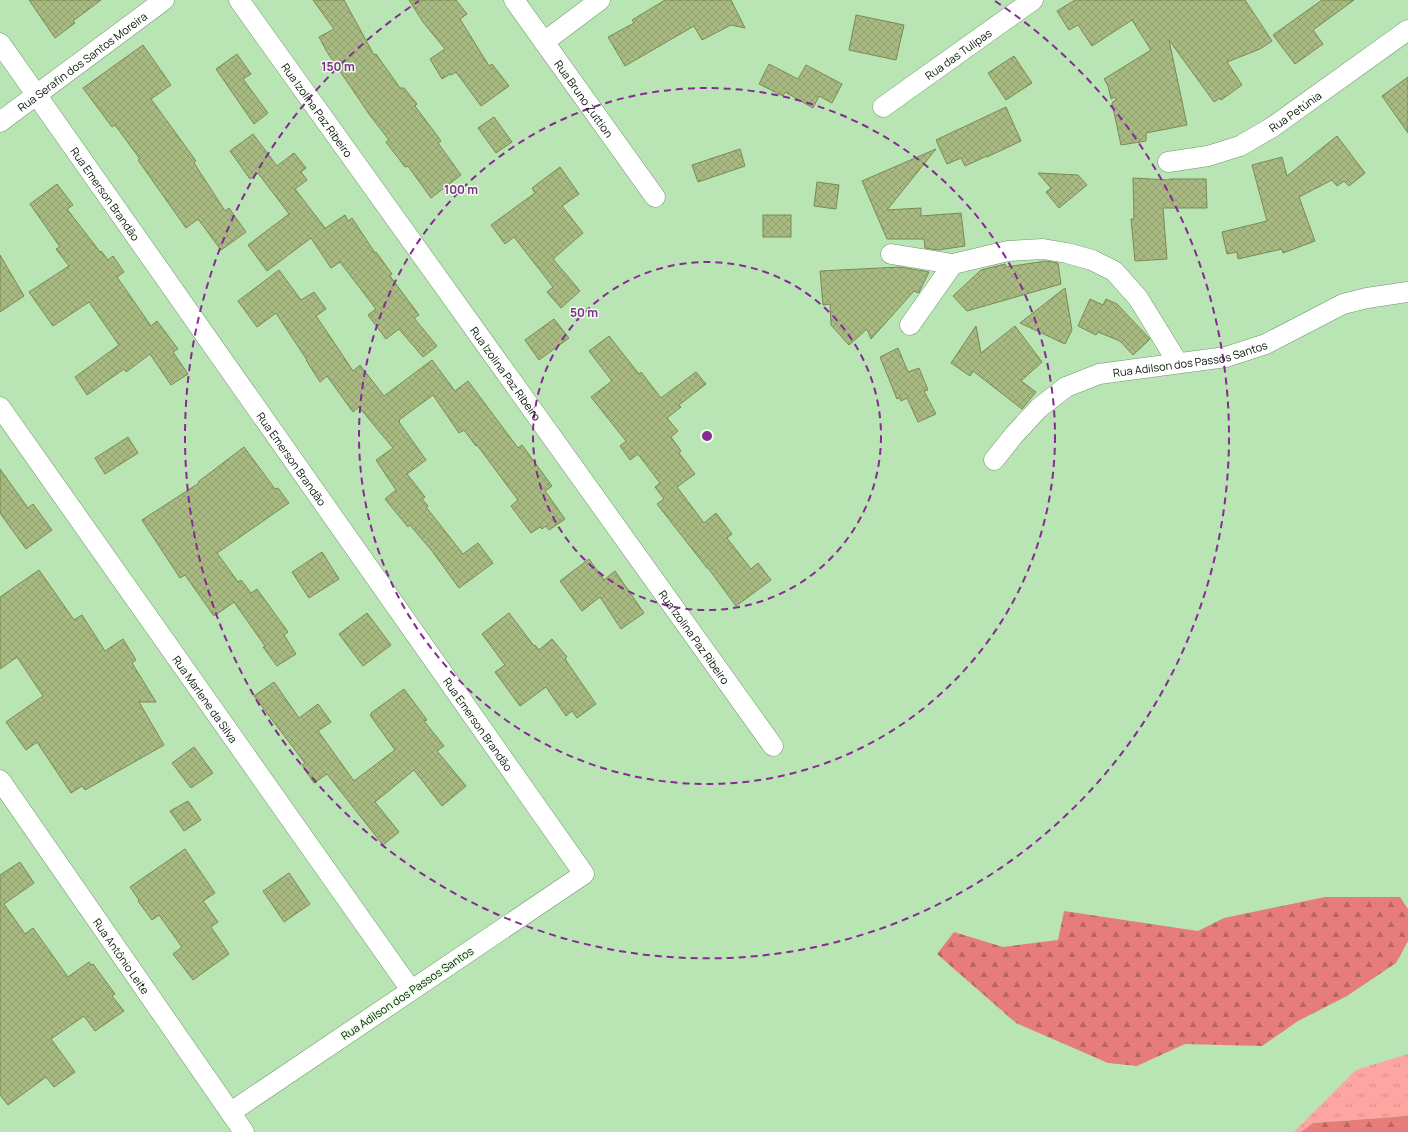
<svg xmlns="http://www.w3.org/2000/svg" width="1408" height="1132" viewBox="0 0 1408 1132" font-family="Manrope,sans-serif">
<style>
.grass{fill:url(#grass-tufts)}
.forest{fill:url(#forest-firs)}
.building{fill:url(#building-cross-hatch);stroke:#7a8a53}
.lines{fill:none;stroke-linecap:round;stroke-linejoin:round}
.minor-casing{stroke:#6e976a;stroke-width:21}
.minor{stroke:#fff;stroke-width:20}
.ring{fill:none;stroke:#872a95;stroke-width:2;stroke-dasharray:7 5}
.labels{text-anchor:middle;dominant-baseline:central;stroke-width:3;stroke-linejoin:round;paint-order:stroke}
.street-label{font-size:11px;fill:#071706;stroke:#e9ffe6}
.centre{fill:#872a95;stroke:#e9ffe6;stroke-width:2}
.ring-label{font-size:12px;text-anchor:middle;font-weight:bold;fill:#872a95;stroke:#e9ffe6;stroke-width:3;stroke-linejoin:round;paint-order:stroke}
</style>
<defs>
<pattern id="grass-tufts" width="24" height="20" patternUnits="userSpaceOnUse"><rect width="24" height="20" fill="#fda5a1"/><path d="M3 7l-1-3M5 7V3M7 7l1-3M15 17l-1-3M17 17v-4M19 17l1-3" fill="none" stroke="#d78d89"/></pattern>
<pattern id="forest-firs" width="22" height="20" patternUnits="userSpaceOnUse"><rect width="22" height="20" fill="#e77d7a"/><path d="M5 1l3.5 6h-7zM16 11l3.5 6h-7z" fill="#b96562"/></pattern>
<pattern id="building-cross-hatch" width="8" height="8" patternUnits="userSpaceOnUse"><rect width="8" height="8" fill="#a8ba81"/><path d="M0 0l8 8M0 8l8-8" fill="none" stroke="#8f9f6e"/></pattern>
</defs>
<rect width="100%" height="100%" fill="#b9e4b4"/>
<polygon class="grass" points="1408,1054 1408,1116 1313,1123 1301,1132 1294,1132 1356,1070"/>
<g class="forest">
<polygon points="1325,897 1400,897 1408,909 1408,941 1396,963 1347,996 1298,1021 1262,1046 1185,1044 1137,1066 1108,1063 1016,1023 937,954 954,932 1003,947 1058,940 1064,911 1198,931 1224,918"/>
<polygon points="1408,1116 1408,1132 1301,1132 1313,1123"/>
</g>
<g class="building">
<polygon points="29,0 101,0 73,21 75,23 55,38"/>
<polygon points="313,0 344,0 374,55 376,54 400,88 404,88 417,104 415,106 441,141 438,143 461,175 431,198 408,166 405,167 386,142 389,140 369,114 327,52 319,37 334,29"/>
<polygon points="409,0 456,0 467,14 460,19 489,66 492,64 509,86 481,106 456,72 451,75 450,74 442,79 430,59 445,49 423,22"/>
<polygon points="665,0 731,0 745,28 731,25 702,40 694,26 625,66 608,37 634,23 632,20"/>
<polygon points="1075,0 1245,0 1272,41 1260,49 1227,62 1242,85 1221,100 1220,98 1214,102 1169,40 1187,125 1146,133 1146,141 1121,145 1112,103 1116,99 1115,97 1111,99 1108,86 1104,79 1151,50 1132,20 1092,46 1078,25 1069,30 1057,11"/>
<polygon points="1322,0 1354,0 1313,30 1323,44 1295,64 1273,35"/>
<polygon points="856,15 904,25 896,60 849,50"/>
<polygon points="143,45 171,85 151,99 196,161 194,163 225,211 229,208 246,232 221,250 198,219 186,228 138,160 140,159 115,125 112,127 83,88"/>
<polygon points="237,54 251,74 243,79 268,113 254,124 216,69"/>
<polygon points="1014,56 1032,83 1006,100 988,73"/>
<polygon points="769,64 798,79 806,65 842,84 832,103 819,96 813,108 785,92 783,96 759,84"/>
<polygon points="1408,77 1408,133 1382,96"/>
<polygon points="1006,107 1021,141 987,157 987,156 965,166 961,158 947,164 936,140"/>
<polygon points="494,117 512,142 496,153 478,128"/>
<polygon points="253,134 277,166 294,153 306,168 301,172 307,180 295,189 325,228 324,229 345,215 348,221 352,218 375,253 376,252 392,274 390,276 419,315 414,318 437,346 423,357 399,329 386,339 368,315 376,309 340,262 331,268 311,238 267,271 248,245 289,214 258,173 250,179 230,151"/>
<polygon points="1337,136 1365,173 1349,186 1344,181 1337,186 1332,180 1299,197 1315,241 1283,253 1282,249 1238,259 1237,252 1227,254 1222,232 1267,221 1252,165 1282,157 1287,176"/>
<polygon points="740,149 745,166 698,182 692,165"/>
<polygon points="936,149 887,210 921,208 921,216 961,213 965,246 938,250 925,248 924,239 887,239 862,181"/>
<polygon points="560,167 579,194 562,206 583,233 553,259 580,291 561,308 547,292 553,287 514,237 505,244 491,225 535,193 532,188"/>
<polygon points="1038,173 1078,175 1087,185 1059,208 1046,192 1051,188"/>
<polygon points="1133,178 1169,180 1169,179 1206,179 1207,208 1163,208 1167,259 1135,261 1131,219 1134,219"/>
<polygon points="817,182 839,185 836,209 814,206"/>
<polygon points="57,184 73,205 67,209 100,252 101,251 108,260 113,256 124,272 117,277 151,326 157,321 178,349 173,352 188,374 171,385 150,354 126,372 124,369 87,395 75,377 119,345 89,302 53,326 29,292 69,266 56,249 60,247 30,204"/>
<rect x="763" y="215" width="28" height="22"/>
<polygon points="0,255 24,296 0,312"/>
<polygon points="1046,261 1058,263 1061,284 967,311 953,296 981,270 1005,264 1006,267"/>
<polygon points="900,267 929,272 920,290 919,293 914,291 871,339 867,329 849,345 831,325 830,304 823,305 820,271"/>
<polygon points="279,270 301,300 314,292 326,309 316,316 329,335 353,371 360,365 384,396 432,360 455,391 468,381 518,448 522,445 552,486 545,491 565,519 549,530 546,526 542,529 540,527 531,533 511,506 518,500 477,445 476,446 464,430 459,433 433,395 399,420 400,421 399,422 426,460 407,474 425,497 422,499 428,506 426,507 463,554 478,543 493,563 459,588 432,551 410,525 408,527 385,499 396,490 376,460 393,448 359,407 353,412 327,376 320,382 306,360 307,360 276,313 257,327 238,301"/>
<polygon points="1065,288 1072,330 1065,344 1020,323"/>
<polygon points="1090,299 1103,305 1106,299 1117,304 1150,339 1133,355 1120,341 1098,332 1096,335 1078,326"/>
<polygon points="554,319 569,338 539,360 525,340"/>
<polygon points="976,326 981,353 1015,326 1042,362 1021,381 1036,392 1022,409 973,371 970,376 951,363"/>
<polygon points="609,336 639,374 641,372 661,398 696,372 706,384 679,405 681,407 667,418 678,431 671,437 681,451 679,453 695,474 677,487 704,523 716,513 732,534 727,538 751,569 758,563 771,580 736,606 708,568 707,568 657,504 664,499 655,487 660,483 638,454 630,460 620,446 626,441 591,397 612,381 589,351"/>
<polygon points="898,348 908,372 919,368 928,390 924,391 936,414 918,422 907,398 901,401 900,398 897,399 880,357"/>
<polygon points="128,437 138,453 105,474 95,458"/>
<polygon points="244,447 275,489 278,488 289,503 217,553 238,582 241,580 251,593 257,589 288,632 284,635 296,654 277,666 263,647 265,646 234,602 214,616 185,575 180,578 142,520 199,483 198,482"/>
<polygon points="0,469 28,508 33,504 52,530 26,549 0,513"/>
<polygon points="322,552 339,579 309,598 292,572"/>
<polygon points="589,559 604,580 615,571 644,613 621,629 600,597 582,611 560,581"/>
<polygon points="39,570 74,620 82,615 105,651 123,639 136,660 132,663 156,702 139,702 164,745 85,790 82,786 71,793 37,742 26,750 6,722 43,696 17,657 0,669 0,597"/>
<polygon points="367,613 391,645 363,666 339,634"/>
<polygon points="509,613 534,646 535,645 539,650 552,639 567,657 565,659 596,704 577,718 572,711 566,716 546,687 520,706 495,672 505,665 482,634"/>
<polygon points="274,682 299,718 318,704 331,722 318,731 354,781 395,750 370,715 372,714 371,713 404,689 427,720 424,721 444,746 437,751 466,786 442,806 414,770 375,802 399,832 383,845 327,774 314,783 302,765 305,763 254,696"/>
<polygon points="194,747 213,773 191,788 172,763"/>
<polygon points="188,801 201,820 184,831 170,811"/>
<polygon points="185,849 215,893 203,901 218,922 211,927 229,954 193,980 173,954 182,947 159,915 152,920 138,901 139,900 130,887"/>
<polygon points="20,862 34,883 4,904 25,934 33,928 68,977 89,962 91,965 93,964 115,994 112,996 124,1011 95,1031 84,1016 51,1039 75,1072 54,1087 46,1077 8,1105 0,1095 0,875"/>
<polygon points="289,873 310,904 284,922 263,891"/>
</g>
<g class="lines">
<g class="minor-casing">
<g id="minor">
<path id="s1" d="M239,0L773,746"/>
<path id="s2" d="M514,0L655,197"/>
<polyline points="544,42 600,0"/>
<path id="s3" d="M0,43L584,874L231,1112"/>
<path id="s4" d="M883,107L1033,0"/>
<path id="s5" d="M0,122L164,0"/>
<path id="s6" d="M1168,162L1208,156L1240,146L1271,128L1408,30"/>
<polyline points="891,254 953,264 1008,251 1043,249 1067,253 1092,260 1114,271 1138,298 1178,363"/>
<polyline points="910,325 953,264"/>
<path id="s7" d="M0,407L411,990"/>
<path id="s8" d="M994,460L1014,435L1039,408L1066,387L1099,374L1226,357L1266,344L1343,304L1367,298L1408,292"/>
<path id="s9" d="M0,780L244,1132"/>
</g>
</g>
<use href="#minor" class="minor"/>
</g>
<g class="ring">
<circle cx="707" cy="436" r="174"/>
<circle cx="707" cy="436" r="348"/>
<path d="M995 1A522 522 0 1 1 419 1"/>
</g>
<g class="labels">
<g class="street-label">
<text stroke="none"><textPath href="#s4" startOffset="92">Rua das Tulipas</textPath></text>
<text stroke="none"><textPath href="#s5" startOffset="102">Rua Serafin dos Santos Moreira</textPath></text>
<text stroke="none"><textPath href="#s2" startOffset="121">Rua Bruno Zuttion</textPath></text>
<text stroke="none"><textPath href="#s1" startOffset="135">Rua Izolina Paz Ribeiro</textPath></text>
<text stroke="none"><textPath href="#s6" startOffset="139">Rua Petúnia</textPath></text>
<text stroke="none"><textPath href="#s3" startOffset="184">Rua Emerson Brandão</textPath></text>
<text stroke="none"><textPath href="#s8" startOffset="231">Rua Adilson dos Passos Santos</textPath></text>
<text stroke="none"><textPath href="#s1" startOffset="459">Rua Izolina Paz Ribeiro</textPath></text>
<text stroke="none"><textPath href="#s3" startOffset="508">Rua Emerson Brandão</textPath></text>
<text stroke="none"><textPath href="#s1" startOffset="783">Rua Izolina Paz Ribeiro</textPath></text>
<text stroke="none"><textPath href="#s7" startOffset="357">Rua Marlene da Silva</textPath></text>
<text stroke="none"><textPath href="#s3" startOffset="832">Rua Emerson Brandão</textPath></text>
<text stroke="none"><textPath href="#s9" startOffset="214">Rua Antônio Leite</textPath></text>
<text transform="translate(407 993) rotate(-34)">Rua Adilson dos Passos Santos</text>
</g>
</g>
<circle cx="707" cy="436" r="6" class="centre"/>
<g class="ring-label">
<text x="338" y="71">150 m</text>
<text x="461" y="194">100 m</text>
<text x="584" y="317">50 m</text>
</g>
</svg>
